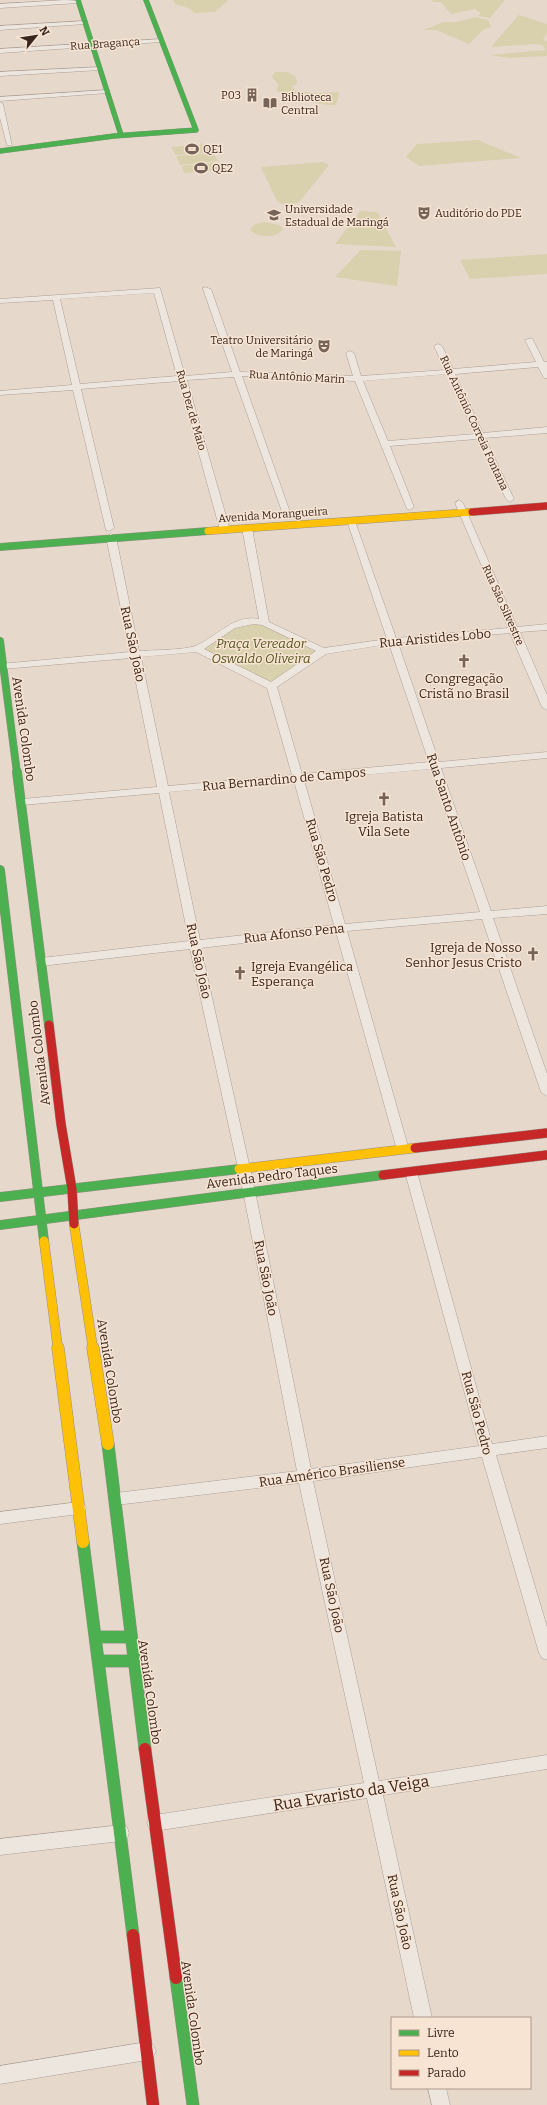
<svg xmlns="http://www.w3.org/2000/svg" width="547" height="2105" viewBox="0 0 547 2105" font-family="Bitter,serif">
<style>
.green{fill:#d9d0ae}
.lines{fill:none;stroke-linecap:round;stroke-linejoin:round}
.street-casing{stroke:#ab9e96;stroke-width:1}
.fast-far3-casing{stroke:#9a8e86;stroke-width:5.5}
.fast-far2-casing{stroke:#9a8e86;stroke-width:8}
.fast-far1-casing{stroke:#9a8e86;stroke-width:10}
.fast-casing{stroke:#9a8e86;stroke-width:13}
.slow-far2-casing{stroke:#9a8e86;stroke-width:8}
.slow-far1-casing{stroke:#9a8e86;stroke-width:10}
.slow-casing{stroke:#9a8e86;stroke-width:13}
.jam-far2-casing{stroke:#9a8e86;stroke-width:8}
.jam-far1-casing{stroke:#9a8e86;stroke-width:10}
.jam-casing{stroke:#9a8e86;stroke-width:13}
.street{fill:#ede6df;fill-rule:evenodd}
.fast-far3{stroke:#4caf50;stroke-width:5}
.fast-far2{stroke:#4caf50;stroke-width:7}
.fast-far1{stroke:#4caf50;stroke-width:9}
.fast{stroke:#4caf50;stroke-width:12}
.slow-far2{stroke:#ffc107;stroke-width:7}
.slow-far1{stroke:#ffc107;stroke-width:9}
.slow{stroke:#ffc107;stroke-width:12}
.jam-far2{stroke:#c62828;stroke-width:7}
.jam-far1{stroke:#c62828;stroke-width:9}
.jam{stroke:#c62828;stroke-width:12}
.labels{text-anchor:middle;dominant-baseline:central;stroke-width:3;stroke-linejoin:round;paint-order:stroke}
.far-street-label{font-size:11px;fill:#3a251d;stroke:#f7e4d2}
.far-poi-label{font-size:11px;fill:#3a251d;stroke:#f7e4d2;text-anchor:start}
.street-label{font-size:13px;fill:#3a251d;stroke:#f7e4d2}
.park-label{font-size:13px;font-style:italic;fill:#555723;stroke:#f7e4d2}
.poi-label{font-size:13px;fill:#3a251d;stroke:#f7e4d2}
.near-street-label{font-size:16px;fill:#3a251d;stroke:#f7e4d2}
</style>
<rect width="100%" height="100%" fill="#e6d9cc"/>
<g class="green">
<polygon points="173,0 228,0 215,12 194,13 191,9 175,4"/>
<polygon points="432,0 505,0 490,18 478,16 481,13 475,9 451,14 441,2 433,2"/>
<polygon points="519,15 547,24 547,33 543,39 547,42 547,56 509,58 489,55 546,50 542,45 536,44 491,47"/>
<polygon points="475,17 488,20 491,27 483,30 469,44 436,30 424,30 443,22 457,22"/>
<path d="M275,72H288L296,77L297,84L292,86L295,91L319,93L339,92L338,99L335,105H330C317,104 305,101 294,96C287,93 282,95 276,90L279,85L272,77Z"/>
<polygon points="478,140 521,158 419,166 406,157 417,144"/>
<polygon points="209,144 213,152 176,155 171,147"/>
<polygon points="213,153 218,161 180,165 176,156"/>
<polygon points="218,162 222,170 184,173 181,166"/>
<path d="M323,162L329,165L300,201C293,206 284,207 277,201L261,167Z"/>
<polygon points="360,211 377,212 396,247 335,244"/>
<path d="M265,222L279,225L283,229C277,239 257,238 250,230L255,224Z"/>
<polygon points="361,250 401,251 397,286 335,277"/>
<polygon points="547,254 547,274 470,279 460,260"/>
<polygon points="254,621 323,651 272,686 197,649 232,626"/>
</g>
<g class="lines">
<g class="street-casing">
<g id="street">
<polygon points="65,0 81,1 78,3 0,8 0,4"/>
<polygon points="87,21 87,23 85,24 0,30 0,26"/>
<polygon points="163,39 164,40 161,42 0,53 0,49"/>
<polygon points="102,67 103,68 100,70 0,76 0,72"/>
<polygon points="109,90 109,92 107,93 0,101 0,97"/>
<polygon points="0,102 3,104 12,146 7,145 0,118"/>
<path d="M204,287L211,289L240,372L353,376L346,353L350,351L354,353L361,376L445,370L434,346L438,344L442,346L453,369L536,362L525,340L532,338L544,362H547V378H544L538,367L455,374L483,433L547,427V433L485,438L514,499L510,502L506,499L477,439L390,446L414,507L410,510L407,509L355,381L242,376L291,515L290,517H284L234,377L187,380L230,530L225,533L220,530L179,381L81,389L114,528L109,531L106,530L73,390L0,395V391L72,385L53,300L0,303V299L160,288L185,376L232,372L203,289ZM154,293L177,376L80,384L60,299ZM447,374L475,434L388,441L363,381Z"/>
<path d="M459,500L463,503L517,627L547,624V630L520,632L547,695V710L542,707L510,633L398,643L439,762L547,752V758L441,768L491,911L547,906V914L493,918L547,1074V1096L541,1092L482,919L347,931L409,1150L407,1153H399L397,1150L336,932L201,948L255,1191L311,1469L479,1446L405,1172L407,1169H415L417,1172L492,1444L547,1436V1448L496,1455L547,1627V1660L542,1658L539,1653L482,1457L313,1481L379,1781L547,1755V1769L383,1795L432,2018H414L367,1798L155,1831L149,1828L147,1823L149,1818L155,1815L364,1783L299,1483L116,1505L111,1503L109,1499L111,1495L116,1493L297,1471L243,1191L190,949L41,966L35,962L41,958L189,941L159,793L22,805L17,802L22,799L157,787L131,658L3,669L0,668V664L130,652L106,537L111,534L116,537L139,651C153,650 184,650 195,646C217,637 233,614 259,619L242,528L247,525L252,528L269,622L324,648L387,639L347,521L351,518L355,521L396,638L508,628L455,503ZM254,624L262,625L316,651L271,682L204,649L235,628ZM389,644L429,762L302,774L277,687L326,654ZM196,652L267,688L292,775L168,786L141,657ZM431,769L480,912L345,924L304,780ZM294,781L334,925L200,940L169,792Z"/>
<polygon points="79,1502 84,1504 86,1508 84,1512 79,1514 0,1524 0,1512"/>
<polygon points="121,1825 127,1827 129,1833 127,1839 121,1841 0,1855 0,1839"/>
<polygon points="147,2042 153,2045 156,2051 153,2057 147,2060 0,2084 0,2066"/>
<polygon points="428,2088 446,2088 450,2105 432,2105"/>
</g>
</g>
<g class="fast-far3-casing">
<g id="fast-far3">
<polyline points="78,0 121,135"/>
<polyline points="0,151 114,136 196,130 146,0"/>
</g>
</g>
<g class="fast-far2-casing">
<g id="fast-far2">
<polyline points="0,547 208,531"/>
<polyline points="0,641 17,773"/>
</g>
</g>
<g class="fast-far1-casing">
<g id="fast-far1">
<polyline points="17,772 49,1025"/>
<polyline points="0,870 44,1241"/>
<polyline points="0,1197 239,1169"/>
<polyline points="0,1225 383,1175"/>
</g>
</g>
<g class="fast-casing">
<g id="fast">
<polyline points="108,1444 145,1749"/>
<polyline points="83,1542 133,1935"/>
<polyline points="97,1637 130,1637"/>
<polyline points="99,1661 133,1661"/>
<polyline points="176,1978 193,2105"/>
</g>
</g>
<g class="slow-far2-casing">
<polyline id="slow-far2" points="208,531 472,512"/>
</g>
<g class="slow-far1-casing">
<g id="slow-far1">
<polyline points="239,1169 415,1148"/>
<polyline points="74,1224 93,1349"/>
<polyline points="44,1241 58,1349"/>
</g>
</g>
<g class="slow-casing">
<g id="slow">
<polyline points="58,1348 83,1542"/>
<polyline points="93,1348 108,1444"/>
</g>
</g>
<g class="jam-far2-casing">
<polyline id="jam-far2" points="472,512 547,506"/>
</g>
<g class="jam-far1-casing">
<g id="jam-far1">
<polyline points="49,1025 61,1124 72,1189 74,1224"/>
<polyline points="415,1148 547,1133"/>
<polyline points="383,1175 547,1155"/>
</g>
</g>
<g class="jam-casing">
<g id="jam">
<polyline points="145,1749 176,1978"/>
<polyline points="133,1935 153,2105"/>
</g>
</g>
<use href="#street" class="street"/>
<use href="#fast-far3" class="fast-far3"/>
<use href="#fast-far2" class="fast-far2"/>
<use href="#fast-far1" class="fast-far1"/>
<use href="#fast" class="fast"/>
<use href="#slow-far2" class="slow-far2"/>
<use href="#slow-far1" class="slow-far1"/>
<use href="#slow" class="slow"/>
<use href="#jam-far2" class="jam-far2"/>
<use href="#jam-far1" class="jam-far1"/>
<use href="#jam" class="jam"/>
</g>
<defs>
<g id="building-bare" transform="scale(1.08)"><path d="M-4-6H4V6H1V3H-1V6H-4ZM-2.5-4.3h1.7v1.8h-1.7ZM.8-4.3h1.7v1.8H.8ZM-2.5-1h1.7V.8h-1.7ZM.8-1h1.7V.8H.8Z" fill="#76645a" stroke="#f7e4d2" stroke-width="2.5" paint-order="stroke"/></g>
<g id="library-bare" transform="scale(1.08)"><path d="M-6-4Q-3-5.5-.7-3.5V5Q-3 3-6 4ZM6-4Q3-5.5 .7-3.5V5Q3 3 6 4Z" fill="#76645a" stroke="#f7e4d2" stroke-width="2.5" paint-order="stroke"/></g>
<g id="stadium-bare" transform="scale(1.08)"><path d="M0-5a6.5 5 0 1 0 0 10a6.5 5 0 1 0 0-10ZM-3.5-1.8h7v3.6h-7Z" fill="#76645a" stroke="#f7e4d2" stroke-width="2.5" paint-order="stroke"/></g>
<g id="theatre-bare" transform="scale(1.08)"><path d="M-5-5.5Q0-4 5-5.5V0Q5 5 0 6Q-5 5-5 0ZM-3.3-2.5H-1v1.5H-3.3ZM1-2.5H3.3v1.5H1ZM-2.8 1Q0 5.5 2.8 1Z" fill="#76645a" stroke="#f7e4d2" stroke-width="2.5" paint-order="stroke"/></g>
<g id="university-bare" transform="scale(1.08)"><path d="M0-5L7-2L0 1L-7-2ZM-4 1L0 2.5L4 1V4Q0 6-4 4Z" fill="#76645a" stroke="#f7e4d2" stroke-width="2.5" paint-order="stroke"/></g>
<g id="church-bare" transform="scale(1.08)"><path d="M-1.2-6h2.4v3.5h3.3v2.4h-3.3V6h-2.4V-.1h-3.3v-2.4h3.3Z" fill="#76645a" stroke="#f7e4d2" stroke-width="2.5" paint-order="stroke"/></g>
</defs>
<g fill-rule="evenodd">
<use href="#building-bare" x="252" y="95"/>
<use href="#library-bare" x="270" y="103"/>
<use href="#stadium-bare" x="192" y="149"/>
<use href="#stadium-bare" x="201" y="168"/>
<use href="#theatre-bare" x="424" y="213"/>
<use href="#university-bare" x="274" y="215"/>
<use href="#theatre-bare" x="324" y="346"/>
<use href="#church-bare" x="464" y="661"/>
<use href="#church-bare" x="384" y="799"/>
<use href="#church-bare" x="533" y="954"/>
<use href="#church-bare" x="240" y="973"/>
</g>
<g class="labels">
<g class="far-street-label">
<text transform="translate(105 44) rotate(-4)">Rua Bragança</text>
<text transform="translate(297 377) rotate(3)">Rua Antônio Marin</text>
<text transform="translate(191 410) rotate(74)">Rua Dez de Maio</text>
<text transform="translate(474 423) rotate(65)">Rua Antônio Correia Fontana</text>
<text transform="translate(273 515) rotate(-4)">Avenida Morangueira</text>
<text transform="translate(503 605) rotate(66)">Rua São Silvestre</text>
</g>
<g class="far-poi-label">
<text x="241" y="95" text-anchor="end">P03</text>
<text x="281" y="97">Biblioteca<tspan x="281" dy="13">Central</tspan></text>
<text x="203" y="149">QE1</text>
<text x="212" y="168">QE2</text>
<text x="285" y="209">Universidade<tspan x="285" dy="13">Estadual de Maringá</tspan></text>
<text x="435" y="213">Auditório do PDE</text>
<text x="313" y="340" text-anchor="end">Teatro Universitário<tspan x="313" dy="13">de Maringá</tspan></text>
</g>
<g class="street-label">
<text transform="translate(435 638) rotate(-5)">Rua Aristides Lobo</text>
<text transform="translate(133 644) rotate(78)">Rua São João</text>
<text transform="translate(24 729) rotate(82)">Avenida Colombo</text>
<text transform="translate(284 779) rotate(-5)">Rua Bernardino de Campos</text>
<text transform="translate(449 807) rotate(71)">Rua Santo Antônio</text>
<text transform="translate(322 860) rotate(74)">Rua São Pedro</text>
<text transform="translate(294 933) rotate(-6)">Rua Afonso Pena</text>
<text transform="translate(199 961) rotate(78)">Rua São João</text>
<text transform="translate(39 1053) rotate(-97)">Avenida Colombo</text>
<text transform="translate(272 1176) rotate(-7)">Avenida Pedro Taques</text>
<text transform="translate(266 1278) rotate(79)">Rua São João</text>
<text transform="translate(110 1371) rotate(81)">Avenida Colombo</text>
<text transform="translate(477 1413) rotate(75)">Rua São Pedro</text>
<text transform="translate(332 1472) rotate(-8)">Rua Américo Brasiliense</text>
<text transform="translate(332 1595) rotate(78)">Rua São João</text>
<text transform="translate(150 1692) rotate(82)">Avenida Colombo</text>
<text transform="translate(400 1912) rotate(78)">Rua São João</text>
<text transform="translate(193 2013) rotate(82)">Avenida Colombo</text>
</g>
<g class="park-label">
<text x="261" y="643">Praça Vereador<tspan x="261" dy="15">Oswaldo Oliveira</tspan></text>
</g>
<g class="poi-label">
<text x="464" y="678">Congregação<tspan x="464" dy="15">Cristã no Brasil</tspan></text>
<text x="384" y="816">Igreja Batista<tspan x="384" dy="15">Vila Sete</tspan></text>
<text x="522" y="947" text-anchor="end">Igreja de Nosso<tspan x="522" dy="15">Senhor Jesus Cristo</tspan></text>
<text x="251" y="966" text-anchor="start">Igreja Evangélica<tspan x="251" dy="15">Esperança</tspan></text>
</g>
<g class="near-street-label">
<text transform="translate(351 1793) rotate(-9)">Rua Evaristo da Veiga</text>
</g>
</g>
<rect x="391" y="2017" width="140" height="72" fill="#f7e4d2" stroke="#ab988a"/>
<rect x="399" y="2030" width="20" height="6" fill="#4caf50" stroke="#ab988a"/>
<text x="427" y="2037" font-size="12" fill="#3a251d">Livre</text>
<rect x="399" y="2050" width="20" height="6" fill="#ffc107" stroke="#ab988a"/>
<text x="427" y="2057" font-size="12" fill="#3a251d">Lento</text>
<rect x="399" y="2070" width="20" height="6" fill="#c62828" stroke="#ab988a"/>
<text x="427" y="2077" font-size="12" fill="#3a251d">Parado</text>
<g transform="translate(36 36) rotate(60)" stroke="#f7e4d2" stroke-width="3" paint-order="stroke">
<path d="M0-3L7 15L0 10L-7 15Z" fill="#3a251d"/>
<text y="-6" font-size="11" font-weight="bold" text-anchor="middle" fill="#3a251d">N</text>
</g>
</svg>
